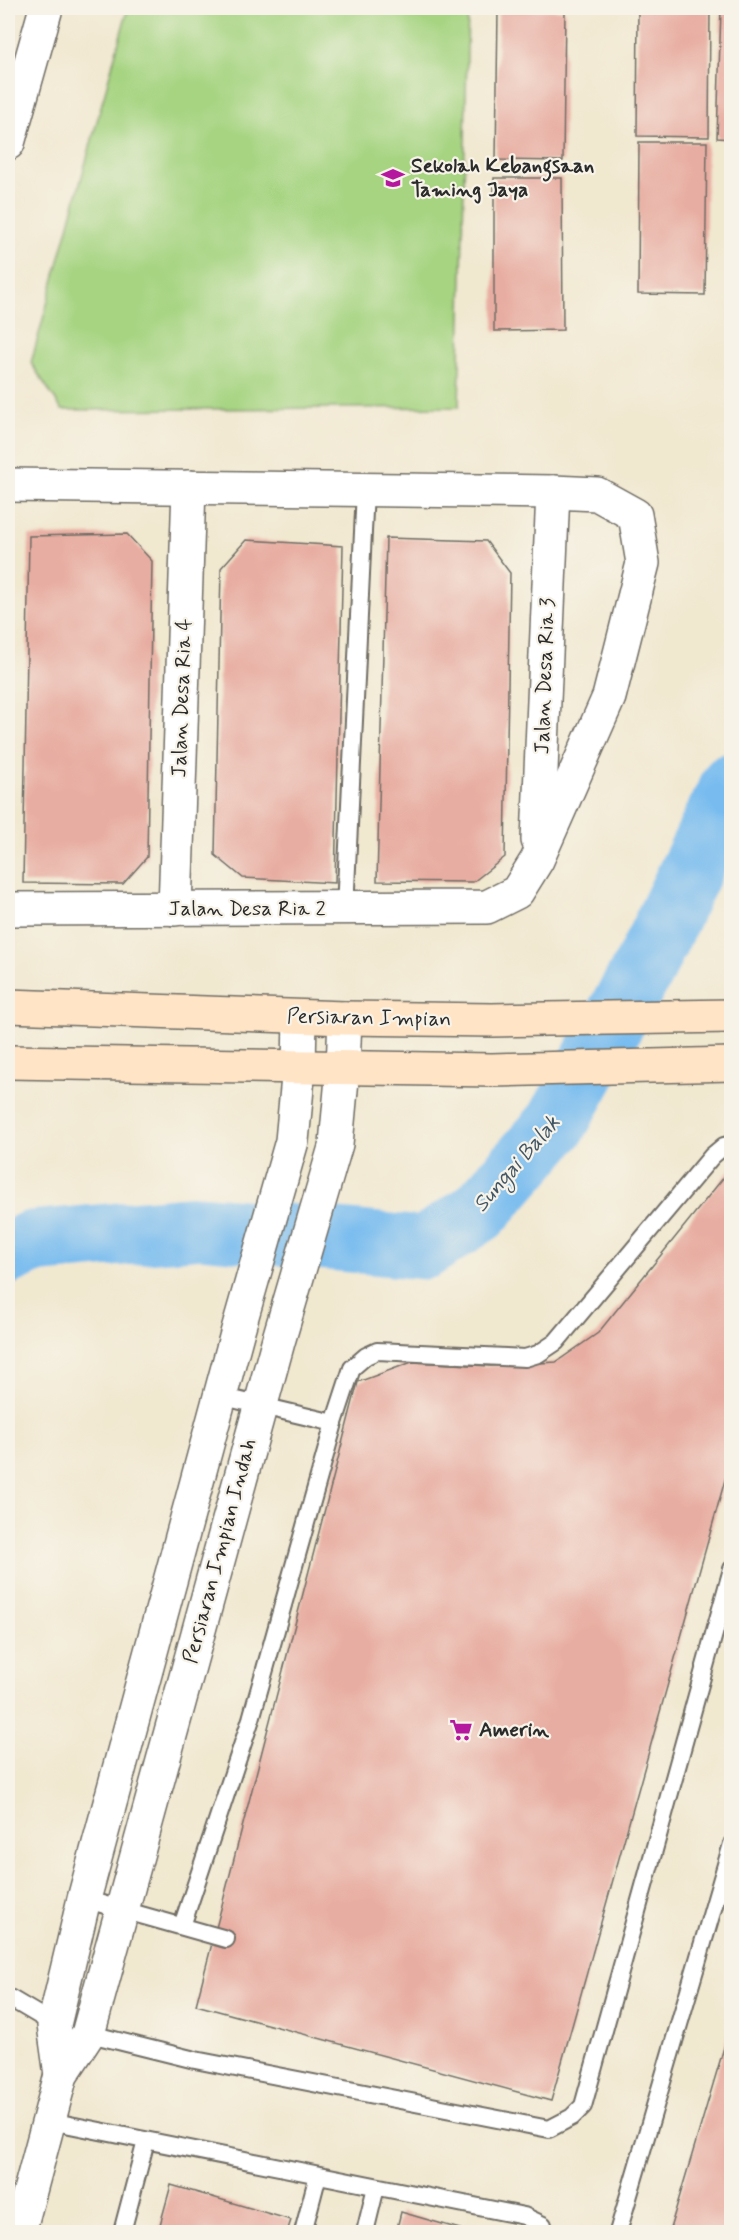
<svg xmlns="http://www.w3.org/2000/svg" width="739" height="2240" viewBox="0 0 739 2240" font-family="Mynerve,sans-serif">
<style>
.green{fill:#a6d481;stroke:#688056;stroke-width:1.5}
.lines{fill:none;stroke-linecap:round;stroke-linejoin:round}
.river{stroke:#78bcef;stroke-width:63}
.building{fill:#e8ada2}
.lane-casing{stroke:#706d65;stroke-width:20}
.street-casing{stroke:#706d65;stroke-width:36}
.secondary-casing{stroke:#706d65;stroke-width:36}
.lane{stroke:#fff;stroke-width:16}
.street{stroke:#fff;stroke-width:33}
.secondary{stroke:#ffe4c6;stroke-width:33}
.labels{text-anchor:middle;dominant-baseline:central;stroke-width:4.5;stroke-linejoin:round;paint-order:stroke}
.poi-label{font-size:21px;font-weight:bold;fill:#2b2b2b;stroke:#f7f3e8;text-anchor:start}
.street-label{font-size:21px;fill:#2b2b2b;stroke:#f7f3e8}
.water-label{font-size:22px;font-style:italic;fill:#425666;stroke:#f7f3e8}
</style>
<rect width="100%" height="100%" fill="#f7f3e8"/>
<filter id="ink" filterUnits="userSpaceOnUse"><feTurbulence type="fractalNoise" baseFrequency=".0167" numOctaves="2"/><feDisplacementMap in="SourceGraphic" scale="12" xChannelSelector="R" yChannelSelector="G"/><feConvolveMatrix kernelMatrix="1 2 1 2 8 2 1 2 1" color-interpolation-filters="sRGB"/></filter>
<filter id="wash" filterUnits="userSpaceOnUse"><feTurbulence type="fractalNoise" baseFrequency=".008" numOctaves="4" result="noise"/><feDisplacementMap in="SourceGraphic" scale="24" xChannelSelector="R" yChannelSelector="G"/><feGaussianBlur stdDeviation="1.35" result="paint"/><feColorMatrix in="noise" values="0 0 0 0 0 0 0 0 0 0 0 0 0 0 0 0 0 1.4 0 .05"/><feComposite in="paint" operator="in"/></filter>
<g filter="url(#wash)">
<rect width="100%" height="100%" fill="#f1e8d0"/>
<polygon class="green" points="128,8 468,8 459,407 62,410 31,363"/>
<g class="lines">
<polyline class="river" points="8,1253 32,1242 200,1227 424,1248 479,1212 557,1123 646,964 732,784"/>
</g>
<g id="blocks">
<g class="building">
<polygon points="638,8 710,8 709,137 637,136"/>
<polygon points="721,8 732,8 732,139 717,138"/>
<polygon points="498,9 565,10 563,161 496,160"/>
<polygon points="639,142 707,142 705,295 638,294"/>
<polygon points="494,178 562,178 563,330 494,331"/>
<polygon points="127,534 152,561 147,857 123,884 23,883 29,536"/>
<polygon points="386,538 486,541 510,573 505,857 473,882 377,881"/>
<polygon points="246,540 343,546 335,883 243,878 215,855 221,568"/>
<polygon points="732,1167 732,1455 551,2101 196,2005 358,1382 412,1362 491,1366 556,1362 598,1333"/>
<polygon points="731,2024 732,2232 669,2232"/>
<polygon points="171,2185 291,2220 287,2232 158,2232"/>
<polygon points="401,2212 470,2232 396,2232"/>
</g>
</g>
</g>
<g filter="url(#ink)">
<use href="#blocks" fill-opacity="0" stroke="#706d65" stroke-width="1.5"/>
<g class="lines">
<g class="lane-casing">
<g id="lane">
<polyline points="345,909 365,490"/>
<polyline points="220,1396 334,1423"/>
<polyline points="84,1899 226,1939"/>
<polyline points="182,1926 251,1719 334,1423 352,1368 366,1356 377,1351 525,1358 538,1354 556,1342 712,1156 724,1146 732,1144"/>
<polyline points="8,1997 57,2026"/>
<polyline points="82,2032 195,2060 549,2129 572,2117 583,2106 732,1569"/>
<polyline points="50,2121 524,2216 543,2225 544,2232"/>
<polyline points="122,2232 146,2141"/>
<polyline points="303,2232 318,2175"/>
<polyline points="365,2232 376,2187"/>
<polyline points="618,2232 732,1844"/>
</g>
</g>
<g class="street-casing">
<g id="street">
<polyline points="8,143 46,8"/>
<polyline points="8,485 553,492 597,494 635,515 643,563 609,697 537,860 517,892 487,907 8,909"/>
<polyline points="538,840 553,492"/>
<polyline points="175,909 189,487"/>
<polyline points="61,2075 54,2025 84,1899 238,1330 292,1141 299,1067 300,1017"/>
<polyline points="19,2232 61,2075 88,2034 278,1342 336,1144 343,1068 345,1018"/>
</g>
</g>
<g class="secondary-casing">
<g id="secondary">
<polyline points="8,1006 345,1018 492,1020 732,1016"/>
<polyline points="8,1062 492,1070 732,1064"/>
</g>
</g>
<use href="#lane" class="lane"/>
<use href="#street" class="street"/>
<use href="#secondary" class="secondary"/>
</g>
</g>
<defs>
<g id="school-bare" transform="scale(1.8)"><path d="M0-5L7-2L0 1L-7-2ZM-4 1L0 2.5L4 1V4Q0 6-4 4Z" fill="#b5179e" stroke="#f7f3e8" stroke-width="2.5" paint-order="stroke"/></g>
<g id="supermarket-bare" transform="scale(1.8)"><path d="M-6-5.5h2.5l.6 2H6L4.5 2H-2.5L-4.4-4H-6ZM-1.5 3.2a1.3 1.3 0 1 0 .1 0ZM3 3.2a1.3 1.3 0 1 0 .1 0Z" fill="#b5179e" stroke="#f7f3e8" stroke-width="2.5" paint-order="stroke"/></g>
</defs>
<g fill-rule="evenodd">
<use href="#school-bare" x="393" y="178"/>
<use href="#supermarket-bare" x="461" y="1730"/>
</g>
<g class="labels">
<g class="poi-label">
<text x="411" y="166">Sekolah Kebangsaan<tspan x="411" dy="24">Taming Jaya</tspan></text>
<text x="479" y="1730">Amerin</text>
</g>
<g class="street-label">
<text transform="translate(545 676) rotate(-88)">Jalan Desa Ria 3</text>
<text transform="translate(182 698) rotate(-88)">Jalan Desa Ria 4</text>
<text x="247" y="909">Jalan Desa Ria 2</text>
<text transform="translate(369 1018) rotate(1)">Persiaran Impian</text>
<text transform="translate(220 1551) rotate(-75)">Persiaran Impian Indah</text>
</g>
<g class="water-label">
<text transform="translate(517 1164) rotate(-49)">Sungai Balak</text>
</g>
</g>
<rect width="739" height="2240" fill="none" stroke="#f7f3e8" stroke-width="30"/>
</svg>
